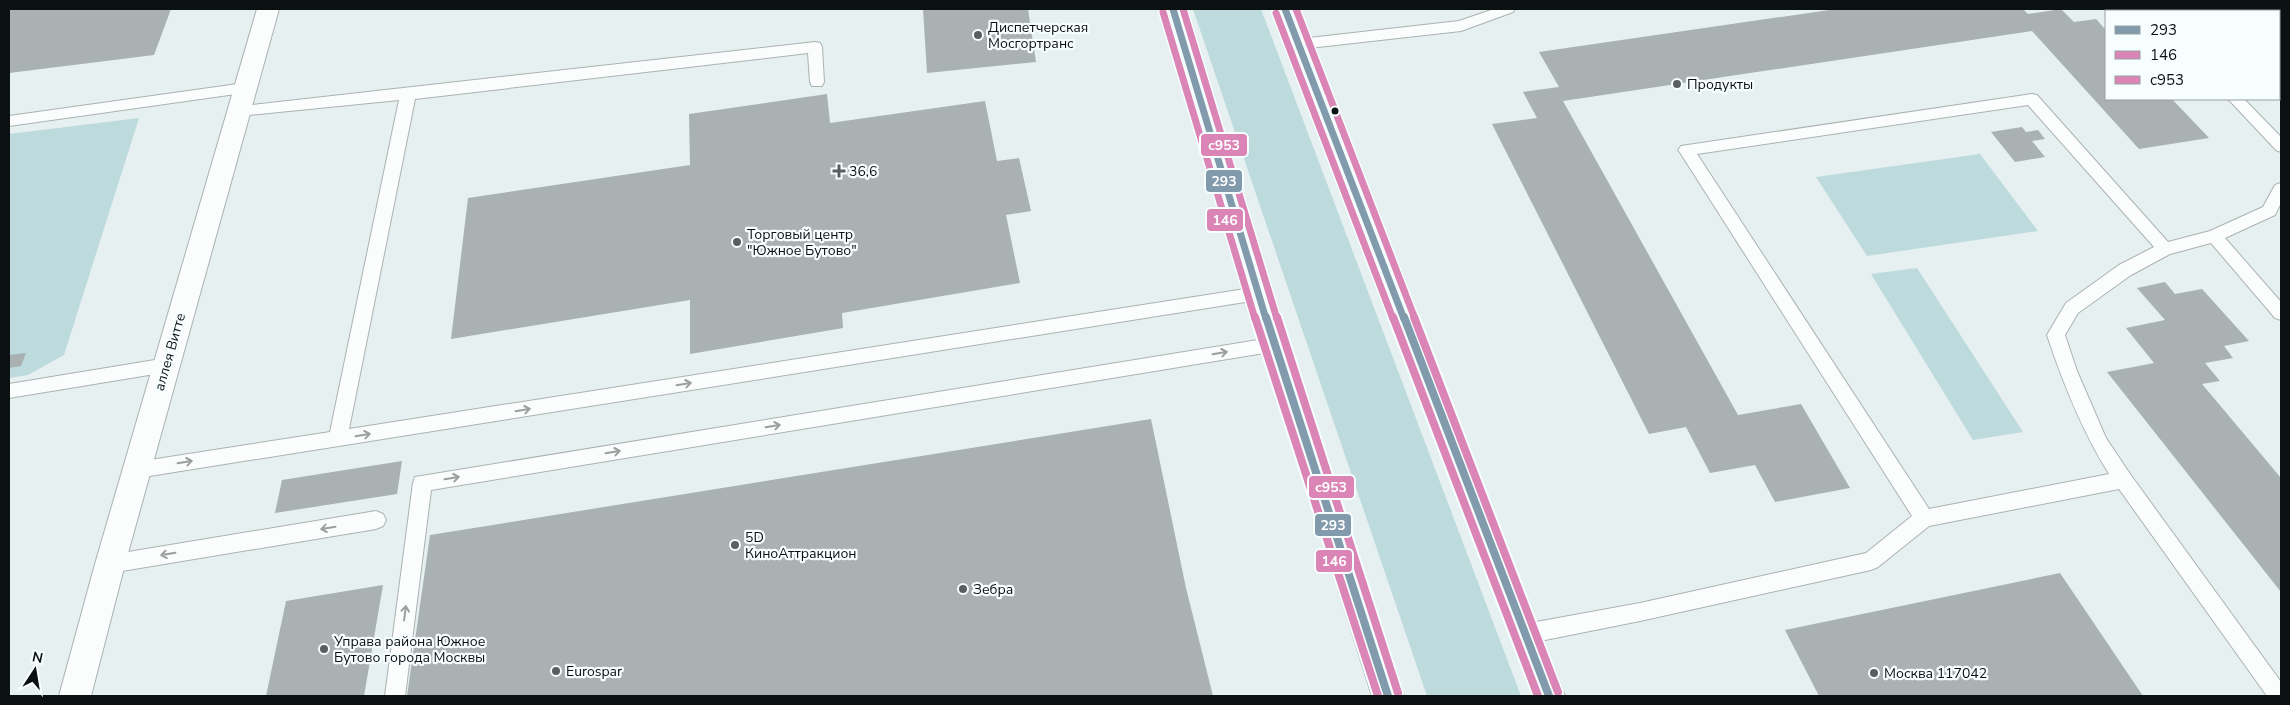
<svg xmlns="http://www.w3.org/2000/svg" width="2290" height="705" viewBox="0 0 2290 705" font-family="'Nunito Sans',sans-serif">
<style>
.green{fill:#bddadc}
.building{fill:#aab1b2}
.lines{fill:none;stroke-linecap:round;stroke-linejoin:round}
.lane-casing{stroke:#abb2b2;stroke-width:2}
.street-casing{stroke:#abb2b2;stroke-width:2}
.secondary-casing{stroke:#abb2b2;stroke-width:2}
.lane{fill:#fbfdfd;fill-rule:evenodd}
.street{fill:#fbfdfd;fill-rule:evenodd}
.secondary{fill:#eef5f6;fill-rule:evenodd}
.bus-1-far1-casing{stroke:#f7feff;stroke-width:10}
.bus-1-casing{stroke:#f7feff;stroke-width:12}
.bus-2-far1-casing{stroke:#f7feff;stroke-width:10}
.bus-2-casing{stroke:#f7feff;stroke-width:12}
.bus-3-far1-casing{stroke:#f7feff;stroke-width:10}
.bus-3-casing{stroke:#f7feff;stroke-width:12}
.bus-1-far1{stroke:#829bac;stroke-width:7}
.bus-1{stroke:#829bac;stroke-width:8}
.bus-2-far1{stroke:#da85b5;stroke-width:7}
.bus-2{stroke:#da85b5;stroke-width:8}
.bus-3-far1{stroke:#da85b5;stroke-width:7}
.bus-3{stroke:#da85b5;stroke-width:8}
.oneway{stroke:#9b9f9f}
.poi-dot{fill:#585f5f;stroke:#f7feff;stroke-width:2}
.bus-dot{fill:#0b1111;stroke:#f7feff;stroke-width:2}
.labels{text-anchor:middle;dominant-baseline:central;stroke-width:4.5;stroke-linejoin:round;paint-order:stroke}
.poi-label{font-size:14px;fill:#0b1111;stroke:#f7feff;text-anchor:start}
.street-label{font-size:14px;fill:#0b1111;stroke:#f7feff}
.line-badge{stroke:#f7feff;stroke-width:2}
.badge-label{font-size:14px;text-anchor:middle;font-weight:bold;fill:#fff}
</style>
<rect width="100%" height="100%" fill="#e6f0f1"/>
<g class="green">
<polygon points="1193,9 1261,9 1521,696 1427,696"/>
<polygon points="139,118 64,355 28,375 9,378 9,134"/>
<polygon points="1980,154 2038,231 1867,256 1816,177"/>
<polygon points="1917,268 2023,432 1973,440 1871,274"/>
</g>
<g class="building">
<polygon points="9,9 171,9 154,55 9,73"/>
<polygon points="923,9 1028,9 1036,62 927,73"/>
<polygon points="1836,9 2023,9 2028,14 2061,9 2074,22 2096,19 2106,30 2106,99 2172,99 2209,138 2139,149 2032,31 1563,101 1738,415 1801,404 1850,488 1775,502 1755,465 1710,473 1686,427 1649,434 1492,124 1537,118 1523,92 1559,87 1539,52"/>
<polygon points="827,94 830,123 985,101 997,161 1019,158 1031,211 1006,215 1020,283 842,313 843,328 690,354 690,300 451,339 468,198 690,165 689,114"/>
<polygon points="2022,127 2026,132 2038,130 2045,139 2032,141 2045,157 2015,162 1991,132"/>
<polygon points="2165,282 2175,294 2202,289 2249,341 2224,346 2233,358 2205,363 2220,381 2202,384 2281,478 2281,592 2107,372 2154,363 2126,328 2165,320 2137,288"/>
<polygon points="26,353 21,366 9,368 9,355"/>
<polygon points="1151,419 1186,588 1213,696 407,696 430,535"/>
<polygon points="402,461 397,494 275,513 282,480"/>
<polygon points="2060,573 2143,696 1819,696 1785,630"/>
<polygon points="383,585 364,696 266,696 286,601"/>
</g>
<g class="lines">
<g class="lane-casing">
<g id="lane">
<polygon points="1494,9 1515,9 1513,12 1461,31 1300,49 1295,47 1293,44 1295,41 1300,39 1459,21"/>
<polygon points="2124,9 2139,9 2140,11 2125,11"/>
<polygon points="815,42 820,43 822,47 824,82 822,86 812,86 810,82 808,53 415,99 349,429 1258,287 1264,289 1266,294 1264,299 137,478 130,476 128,470 130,464 137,462 330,432 399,100 239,116 234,115 231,111 234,107"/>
<polygon points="245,83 250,84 252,88 250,92 9,126 9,116"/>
<path d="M2032,94L2037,95L2168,242L2210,231L2263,207L2275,185L2281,183V203L2275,215L2225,238L2281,302V320L2275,318L2211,243L2170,254L2131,275L2078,313L2065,335L2077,371L2106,438L2130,474L2281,682V696H2267L2119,489L1929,526L1878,567L1871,570L1640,621L1525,644L1518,641L1515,634L1518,627L1525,624L1640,603L1866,553L1912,516L1681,154L1678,150L1681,146ZM2028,105L2154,247L2119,265L2066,303L2047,335C2063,383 2082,431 2109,474L1929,509L1697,154Z"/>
<polygon points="2228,99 2244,99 2281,137 2281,152 2276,150"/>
<polygon points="1276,337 1282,339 1285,344 1282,349 1276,351 431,490 405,696 385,696 413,483 415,477"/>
<polygon points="167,358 173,360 176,365 173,370 167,372 9,398 9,384"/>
<polygon points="376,511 383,514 386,520 383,526 376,529 110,573 103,570 100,564 103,558 110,555"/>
</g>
</g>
<g class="street-casing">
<polygon id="street" points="257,9 279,9 125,564 91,696 59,696 95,564"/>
</g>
<g class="secondary-casing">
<g id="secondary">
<polygon points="1162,9 1184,9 1271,294 1404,696 1372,696 1245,294"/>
<polygon points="1274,9 1296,9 1565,696 1533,696"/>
</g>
</g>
<use href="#lane" class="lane"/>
<use href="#street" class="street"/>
<use href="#secondary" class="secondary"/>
<g class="bus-1-far1-casing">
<g id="bus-1-far1">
<polyline points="1173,9 1266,319"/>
<polyline points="1285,9 1404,319"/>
</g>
</g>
<g class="bus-1-casing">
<g id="bus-1">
<polyline points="1266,317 1388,696"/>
<polyline points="1404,317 1549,696"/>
</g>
</g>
<g class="bus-2-far1-casing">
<g id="bus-2-far1">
<polyline points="1163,12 1255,319"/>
<polyline points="1276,13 1393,319"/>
</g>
</g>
<g class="bus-2-casing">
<g id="bus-2">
<polyline points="1255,317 1378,696"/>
<polyline points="1393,317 1538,696"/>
</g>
</g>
<g class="bus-3-far1-casing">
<g id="bus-3-far1">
<polyline points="1183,9 1277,319"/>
<polyline points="1296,9 1415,319"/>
</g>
</g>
<g class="bus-3-casing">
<g id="bus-3">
<polyline points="1277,317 1398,693"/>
<polyline points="1414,317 1558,692"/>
</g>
</g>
<use href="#bus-1-far1" class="bus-1-far1"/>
<use href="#bus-1" class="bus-1"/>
<use href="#bus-2-far1" class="bus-2-far1"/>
<use href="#bus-2" class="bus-2"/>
<use href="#bus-3-far1" class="bus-3-far1"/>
<use href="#bus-3" class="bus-3"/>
</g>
<defs><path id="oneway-shaft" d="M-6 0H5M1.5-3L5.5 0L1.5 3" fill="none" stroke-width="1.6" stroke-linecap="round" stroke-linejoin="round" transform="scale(1.25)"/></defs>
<g class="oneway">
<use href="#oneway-shaft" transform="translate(1220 353) rotate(-9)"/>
<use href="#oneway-shaft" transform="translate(684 384) rotate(-9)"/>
<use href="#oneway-shaft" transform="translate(523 410) rotate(-9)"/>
<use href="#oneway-shaft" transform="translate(773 426) rotate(-9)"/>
<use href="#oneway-shaft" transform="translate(363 435) rotate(-9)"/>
<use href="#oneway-shaft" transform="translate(613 452) rotate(-9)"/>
<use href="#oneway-shaft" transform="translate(185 462) rotate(-9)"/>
<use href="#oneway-shaft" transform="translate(452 478) rotate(-9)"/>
<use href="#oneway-shaft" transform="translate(328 528) rotate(171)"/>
<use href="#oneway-shaft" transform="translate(168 554) rotate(170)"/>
<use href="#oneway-shaft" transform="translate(405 613) rotate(-83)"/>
</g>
<g class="poi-dot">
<circle cx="978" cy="35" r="5"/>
<circle cx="1677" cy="84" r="5"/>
<path d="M836.5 163.5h5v5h5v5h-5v5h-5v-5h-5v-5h5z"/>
<circle cx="737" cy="242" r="5"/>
<circle cx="735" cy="545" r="5"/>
<circle cx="963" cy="589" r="5"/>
<circle cx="324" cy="649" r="5"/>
<circle cx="556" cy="671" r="5"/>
<circle cx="1874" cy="673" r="5"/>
</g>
<circle class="bus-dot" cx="1335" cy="111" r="4.5"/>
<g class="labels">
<g class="poi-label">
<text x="988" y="27">Диспетчерская<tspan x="988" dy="16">Мосгортранс</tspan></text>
<text x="1687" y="84">Продукты</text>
<text x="849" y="171">36,6</text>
<text x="747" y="234">Торговый центр<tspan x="747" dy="16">"Южное Бутово"</tspan></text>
<text x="745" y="537">5D<tspan x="745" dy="16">КиноАттракцион</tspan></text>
<text x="973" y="589">Зебра</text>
<text x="334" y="641">Управа района Южное<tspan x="334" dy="16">Бутово города Москвы</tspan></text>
<text x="566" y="671">Eurospar</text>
<text x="1884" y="673">Москва 117042</text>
</g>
<g class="street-label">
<text transform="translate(170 352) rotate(-74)">аллея Витте</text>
</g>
</g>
<g class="line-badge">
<rect x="1200" y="133" width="48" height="24" rx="5" fill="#da85b5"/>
<rect x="1205" y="169" width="38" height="24" rx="5" fill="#829bac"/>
<rect x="1206" y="208" width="38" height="24" rx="5" fill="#da85b5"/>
<rect x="1308" y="475" width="47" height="24" rx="5" fill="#da85b5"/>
<rect x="1314" y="513" width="38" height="24" rx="5" fill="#829bac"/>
<rect x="1315" y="549" width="38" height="24" rx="5" fill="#da85b5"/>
</g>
<g class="badge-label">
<text x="1224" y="150">с953</text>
<text x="1224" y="186">293</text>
<text x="1225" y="225">146</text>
<text x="1331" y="492">с953</text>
<text x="1333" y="530">293</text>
<text x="1334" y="566">146</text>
</g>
<rect width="2290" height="705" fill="none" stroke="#0b1111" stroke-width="20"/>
<rect x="2105" y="10" width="175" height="90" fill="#f7feff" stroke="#999fa0"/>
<rect x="2115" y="26" width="25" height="8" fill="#829bac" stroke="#999fa0"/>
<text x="2150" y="35" font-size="15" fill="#0b1111">293</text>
<rect x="2115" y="51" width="25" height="8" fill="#da85b5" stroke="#999fa0"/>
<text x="2150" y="60" font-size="15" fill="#0b1111">146</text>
<rect x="2115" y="76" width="25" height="8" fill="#da85b5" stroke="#999fa0"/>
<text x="2150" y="85" font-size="15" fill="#0b1111">с953</text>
<g transform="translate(35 670) rotate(12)" stroke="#f7feff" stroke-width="4" paint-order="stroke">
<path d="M0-4L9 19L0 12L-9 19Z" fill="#0b1111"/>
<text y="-8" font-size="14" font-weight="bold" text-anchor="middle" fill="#0b1111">N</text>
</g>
</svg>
